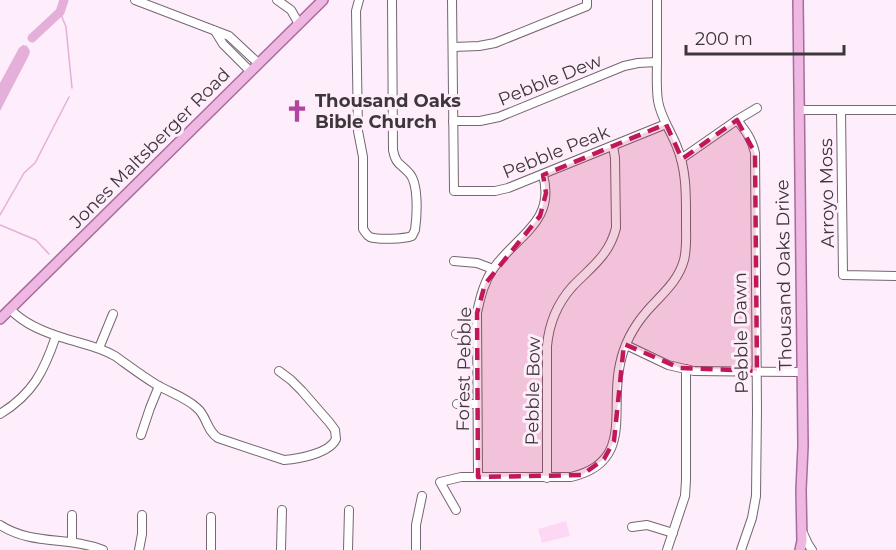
<svg xmlns="http://www.w3.org/2000/svg" width="896" height="550" viewBox="0 0 896 550" font-family="Montserrat,sans-serif">
<style>
.green{fill:#fdd8f5}
.water{fill:#e4afd9}
.lines{fill:none;stroke-linecap:round;stroke-linejoin:round}
.stream{stroke:#e4afd9;stroke-width:1.5}
.river{stroke:#e4afd9;stroke-width:9}
.minor-casing{stroke:#756671;stroke-width:10}
.major-casing{stroke:#a86b9c;stroke-width:12}
.minor{stroke:#fff;stroke-width:8}
.major{stroke:#eeb8e3;stroke-width:9}
.marked{fill:#c2185b;fill-opacity:0.2;stroke:#c2185b;stroke-width:4.5;stroke-dasharray:12 8;stroke-linejoin:round}
.labels{text-anchor:middle;dominant-baseline:central;stroke-width:6;stroke-linejoin:round;paint-order:stroke}
.street-label{font-size:18px;fill:#3d363b;stroke:#feedfa}
.poi-label{font-size:18px;font-weight:bold;fill:#3d363b;stroke:#feedfa;text-anchor:start}
</style>
<rect width="100%" height="100%" fill="#feedfa"/>
<polygon class="green" points="566,521 570,536 542,543 538,529"/>
<polygon class="water" points="23,45 27,46 30,51 29,55 0,111 0,83 19,48"/>
<g class="lines">
<g class="stream">
<polyline points="60,12 66,27 72,88"/>
<polyline points="0,215 24,173 35,163 69,97"/>
<polyline points="0,225 36,240 49,254"/>
</g>
<polyline class="river" points="32,38 60,12 64,0"/>
<g class="minor-casing">
<g id="minor">
<polyline points="135,0 229,36 258,63"/>
<polyline points="277,0 291,10 299,24"/>
<path d="M359,0L356,11L358,131L363,157V229C366,233 366,235 370,237C378,240 404,239 412,236L415,230C417,216 419,183 409,173C400,163 396,165 393,150L392,0"/>
<polyline points="452,0 454,191 495,191 508,188 666,124"/>
<polyline points="215,31 223,44 250,71"/>
<polyline points="453,47 479,46 495,43 587,6 587,0"/>
<polyline points="799,110 896,110"/>
<polyline points="841,110 843,275 896,276"/>
<path d="M737,120C745,130 752,139 755,153L757,410L756,496L752,518L741,550"/>
<polyline points="453,121 480,121 499,117 624,66 638,63 657,62"/>
<polyline points="681,159 737,120 757,108"/>
<polyline points="454,261 477,263 493,269"/>
<path d="M10,309C25,325 46,333 67,339C83,344 100,347 115,356C129,366 142,376 157,385C169,392 187,398 197,408C207,416 206,430 218,438L284,460C299,459 330,453 336,439L335,430L329,422L302,391L291,380L279,371"/>
<polyline points="456,334 477,334"/>
<polyline points="626,345 668,365 694,371 802,372"/>
<polyline points="99,348 113,314"/>
<polyline points="457,404 477,404"/>
<path d="M0,414C33,394 44,371 56,336"/>
<polyline points="141,435 150,408 159,386"/>
<path d="M478,477L477,313C480,297 484,282 493,269C516,236 556,222 543,175"/>
<path d="M547,478V346C549,324 557,304 572,287C590,268 609,256 616,228L615,158L613,146"/>
<path d="M456,510L440,482L461,477H571C635,462 609,409 620,364C624,344 634,326 647,311C661,295 678,282 684,260C687,248 686,236 686,224C686,198 687,171 677,147C671,131 661,118 658,101C656,87 657,73 657,59C657,40 657,20 657,0"/>
<polyline points="72,515 72,542"/>
<path d="M0,525C33,546 68,536 103,550"/>
<polyline points="632,527 647,525 673,533"/>
<polyline points="803,533 808,544 812,550"/>
<polyline points="139,550 142,534 142,515"/>
<polyline points="211,550 211,517"/>
<polyline points="281,550 282,510"/>
<polyline points="348,550 349,510"/>
<polyline points="416,550 416,525 422,496"/>
<polyline points="667,550 685,496 686,480 686,369"/>
</g>
</g>
<g class="major-casing">
<g id="major">
<polyline points="798,0 803,446 801,490 802,541 800,550"/>
<polyline points="0,319 323,0"/>
</g>
</g>
<use href="#minor" class="minor"/>
<use href="#major" class="major"/>
</g>
<path class="marked" d="M737,120L755,153L757,371L680,368L624,344L614,441L604,459L582,475L478,477L477,313L485,284L540,216L546,193L543,175L666,124L682,159Z"/>
<defs>
<g id="church-bare" transform="scale(1.8)"><path d="M-1.2-6h2.4v3.5h3.3v2.4h-3.3V6h-2.4V-.1h-3.3v-2.4h3.3Z" fill="#b244a2" stroke="#feedfa" stroke-width="2.5" paint-order="stroke"/></g>
</defs>
<g fill-rule="evenodd">
<use href="#church-bare" x="297" y="111"/>
</g>
<g class="labels">
<g class="street-label">
<text transform="translate(550 80) rotate(-22)">Pebble Dew</text>
<text transform="translate(150 148) rotate(-45)">Jones Maltsberger Road</text>
<text transform="translate(556 152) rotate(-22)">Pebble Peak</text>
<text transform="translate(827 193) rotate(-91)">Arroyo Moss</text>
<text transform="translate(784 275) rotate(-91)">Thousand Oaks Drive</text>
<text transform="translate(741 333) rotate(-91)">Pebble Dawn</text>
<text transform="translate(464 369) rotate(-89)">Forest Pebble</text>
<text transform="translate(533 391) rotate(-89)">Pebble Bow</text>
</g>
<g class="poi-label">
<text x="315" y="101">Thousand Oaks<tspan x="315" dy="21">Bible Church</tspan></text>
</g>
</g>
<path d="M686 45v9h158v-9" fill="none" stroke="#3d363b" stroke-width="3"/>
<text x="695" y="45" font-size="18" fill="#3d363b" stroke="#feedfa" stroke-width="4.5" paint-order="stroke">200 m</text>
</svg>
